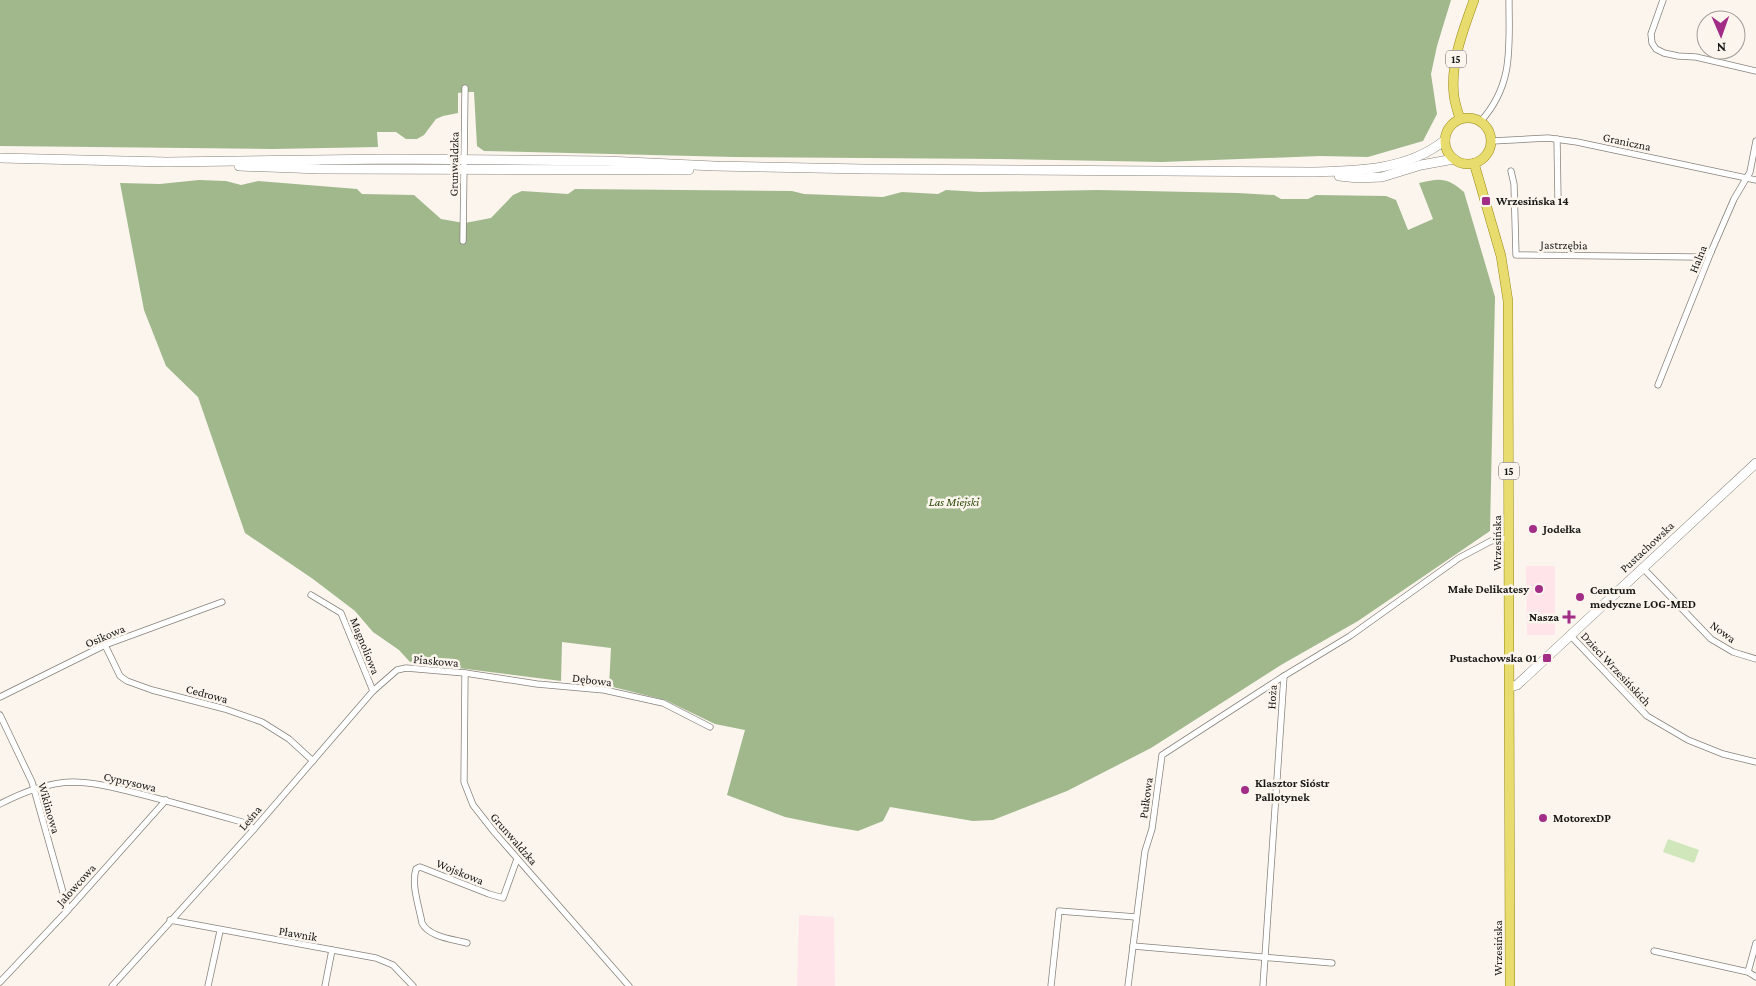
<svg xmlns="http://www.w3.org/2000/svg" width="1756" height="986" viewBox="0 0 1756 986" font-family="'Crimson Pro',serif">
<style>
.commercial{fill:#ffe4e9}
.green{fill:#cfe7ba}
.forest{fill:#a0b88c}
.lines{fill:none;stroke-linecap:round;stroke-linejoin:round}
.street-casing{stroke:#87827b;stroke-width:7}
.secondary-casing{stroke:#87827b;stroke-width:10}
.primary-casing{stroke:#978810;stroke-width:10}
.street{stroke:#fff;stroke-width:5.5}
.secondary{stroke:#fff;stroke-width:9}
.primary{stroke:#e9dc6e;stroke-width:9}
.poi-dot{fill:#a12d87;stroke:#fbf5ee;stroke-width:2}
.labels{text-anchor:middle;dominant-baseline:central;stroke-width:5;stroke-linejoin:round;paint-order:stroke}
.shield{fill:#fbf5ee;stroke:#5e5a56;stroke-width:1}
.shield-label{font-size:11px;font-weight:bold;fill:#1a1815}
.street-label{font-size:12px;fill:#1a1815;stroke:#fbf5ee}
.poi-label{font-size:12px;font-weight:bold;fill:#1a1815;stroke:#fbf5ee;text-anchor:start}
.park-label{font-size:12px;font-style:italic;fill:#2a4702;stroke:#fbf5ee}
</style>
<rect width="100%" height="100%" fill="#fbf5ee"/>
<g class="commercial">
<polygon points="1526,566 1555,566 1555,635 1527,635"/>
<polygon points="799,915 834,917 835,986 797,986"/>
</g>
<polygon class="green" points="1668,839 1699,850 1694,863 1663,852"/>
<path class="forest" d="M0,0H1451L1437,46L1431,74L1437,114L1423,141L1368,157L1320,156L1162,162L1000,159L734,157L484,151L477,146L474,92H467L465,223L491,218L513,195L522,191L568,194L575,189L792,191L804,194L883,197L902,192L938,194L946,190L980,192L1098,190L1238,193L1274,195L1281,199H1308L1316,195L1386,196L1396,200L1408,230L1433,219L1419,183C1440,178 1447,177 1464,192L1495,297L1490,531L1358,621L1281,665L1151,748L1067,791L993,820L973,821L890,807L883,821L858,831L829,826L785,817L727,795L745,730L715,724L665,700L609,686L611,648L562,642L561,681L410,662L399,650L373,632L355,611L313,579L245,533L198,397L166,366L144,310L120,183L160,184L199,180L226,181L241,185L258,181L357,189L362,194L414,195L441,219L464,223L466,92L458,93V113L443,116L436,119L424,135L417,139H406L396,132H377L378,147L273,149L0,146Z"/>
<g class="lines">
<g class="street-casing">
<g id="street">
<polyline points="1663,0 1651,34 1652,43 1656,49 1664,53 1678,56 1696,57 1756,71"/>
<path d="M1481,121C1514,84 1509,47 1509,0"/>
<polyline points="1557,139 1558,200"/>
<polyline points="1492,141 1548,138 1577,142 1756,180"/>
<polyline points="1511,171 1514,184 1516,255 1697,257 1711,252"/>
<polyline points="463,241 465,88"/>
<polyline points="1658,385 1711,252 1734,199 1750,172 1756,141"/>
<polyline points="1643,568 1711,639 1733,652 1756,659"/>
<polyline points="311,595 341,613 373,691"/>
<polyline points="1571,636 1647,716 1688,740 1723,754 1756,762"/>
<polyline points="105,645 120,676 127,681 152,690 225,709 262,722 289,739 313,761"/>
<polyline points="465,673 464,782 473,805 495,833 629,986"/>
<polyline points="0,697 105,645 222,602"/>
<polyline points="0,715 32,782 68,910"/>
<path d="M0,804C23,792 46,783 72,782C94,782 115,788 136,793C172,802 207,812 242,822L254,829"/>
<polyline points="170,920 376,958 393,965 413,986"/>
<path d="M467,943C452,939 429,937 422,923C419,906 411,885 416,869L420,867L489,894L503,898L517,859"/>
<polyline points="1133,946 1332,963"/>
<polyline points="1654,951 1748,972 1756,977"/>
<polyline points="1748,972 1756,943"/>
<polyline points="0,982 68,910 166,800"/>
<polyline points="112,986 254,829 373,691 397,670 406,668 465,673 537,684 604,690 663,703 710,727"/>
<polyline points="208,986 220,931"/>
<polyline points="325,986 332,950"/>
<polyline points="1051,986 1059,911 1136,917"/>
<polyline points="1128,986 1145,851 1152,829 1162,755 1284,676 1350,636 1459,558 1491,541 1509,538"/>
<polyline points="1263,986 1284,676"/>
</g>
</g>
<g class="secondary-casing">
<g id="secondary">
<path d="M0,158L167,162L390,159L607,161L714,166L864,169L1309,172C1355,171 1407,171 1445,140"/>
<polyline points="239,166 320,169 689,170"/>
<polyline points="1339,176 1358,178 1382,177 1421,165 1454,159"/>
<polyline points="1510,687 1517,685 1756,463"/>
</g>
</g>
<g class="primary-casing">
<g id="primary">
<circle cx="1468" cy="141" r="23"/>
<path d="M1460,119C1458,112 1455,104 1454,96C1450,63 1463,31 1474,0"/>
<polyline points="1474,163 1501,256 1508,301 1510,986"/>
</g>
</g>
<use href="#street" class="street"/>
<use href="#secondary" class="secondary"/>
<use href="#primary" class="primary"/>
</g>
<g class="poi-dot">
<rect x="1481" y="196" width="10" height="10" rx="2.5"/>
<circle cx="1533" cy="529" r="5"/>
<circle cx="1539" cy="589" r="5"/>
<circle cx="1580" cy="597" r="5"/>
<path d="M1566.5 609.5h5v5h5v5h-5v5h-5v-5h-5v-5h5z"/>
<rect x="1542" y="653" width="10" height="10" rx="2.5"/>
<circle cx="1245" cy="790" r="5"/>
<circle cx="1543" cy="818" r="5"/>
</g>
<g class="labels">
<g class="shield">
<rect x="1446" y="50.5" width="20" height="17" rx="4"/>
<rect x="1499" y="462.5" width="20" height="17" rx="4"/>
</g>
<g class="shield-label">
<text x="1456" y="59">15</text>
<text x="1509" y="471">15</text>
</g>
<g class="street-label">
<text transform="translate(1627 142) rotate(12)">Graniczna</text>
<text transform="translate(454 164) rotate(-89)">Grunwaldzka</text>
<text transform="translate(1564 245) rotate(1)">Jastrzębia</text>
<text transform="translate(1698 259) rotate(-68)">Halna</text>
<text transform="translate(1497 543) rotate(-90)">Wrzesińska</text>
<text transform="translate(1647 547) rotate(-43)">Pustachowska</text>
<text transform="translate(1723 632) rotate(36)">Nowa</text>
<text transform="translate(105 636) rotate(-23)">Osikowa</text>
<text transform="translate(365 646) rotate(68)">Magnoliowa</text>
<text transform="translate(436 661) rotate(5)">Piaskowa</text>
<text transform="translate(1616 669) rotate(47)">Dzieci Wrzesińskich</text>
<text transform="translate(592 680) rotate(7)">Dębowa</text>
<text transform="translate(207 694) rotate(15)">Cedrowa</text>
<text transform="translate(1272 697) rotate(-86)">Hoża</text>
<text transform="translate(130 782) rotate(13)">Cyprysowa</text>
<text transform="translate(1146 798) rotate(-82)">Pułkowa</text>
<text transform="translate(49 808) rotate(74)">Wiklinowa</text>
<text transform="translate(250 818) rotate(-50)">Leśna</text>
<text transform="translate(514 839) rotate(49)">Grunwaldzka</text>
<text transform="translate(460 872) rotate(22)">Wojskowa</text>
<text transform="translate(76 885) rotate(-48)">Jałowcowa</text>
<text transform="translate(298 934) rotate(10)">Pławnik</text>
<text transform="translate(1498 948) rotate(-90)">Wrzesińska</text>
</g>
<g class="poi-label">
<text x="1496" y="201">Wrzesińska 14</text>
<text x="1543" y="529">Jodełka</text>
<text x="1529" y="589" text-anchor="end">Małe Delikatesy</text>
<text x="1590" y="590">Centrum<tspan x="1590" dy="14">medyczne LOG-MED</tspan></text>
<text x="1559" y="617" text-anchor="end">Nasza</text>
<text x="1537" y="658" text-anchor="end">Pustachowska 01</text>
<text x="1255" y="783">Klasztor Sióstr<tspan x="1255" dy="14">Pallotynek</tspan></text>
<text x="1553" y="818">MotorexDP</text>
</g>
<g class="park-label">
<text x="954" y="502">Las Miejski</text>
</g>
</g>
<g transform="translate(1721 35) rotate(178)"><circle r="24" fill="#fbf5ee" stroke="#a19d97"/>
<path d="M0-4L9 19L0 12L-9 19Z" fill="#a12d87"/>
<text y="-8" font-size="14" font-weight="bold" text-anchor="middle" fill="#1a1815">N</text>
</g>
</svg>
